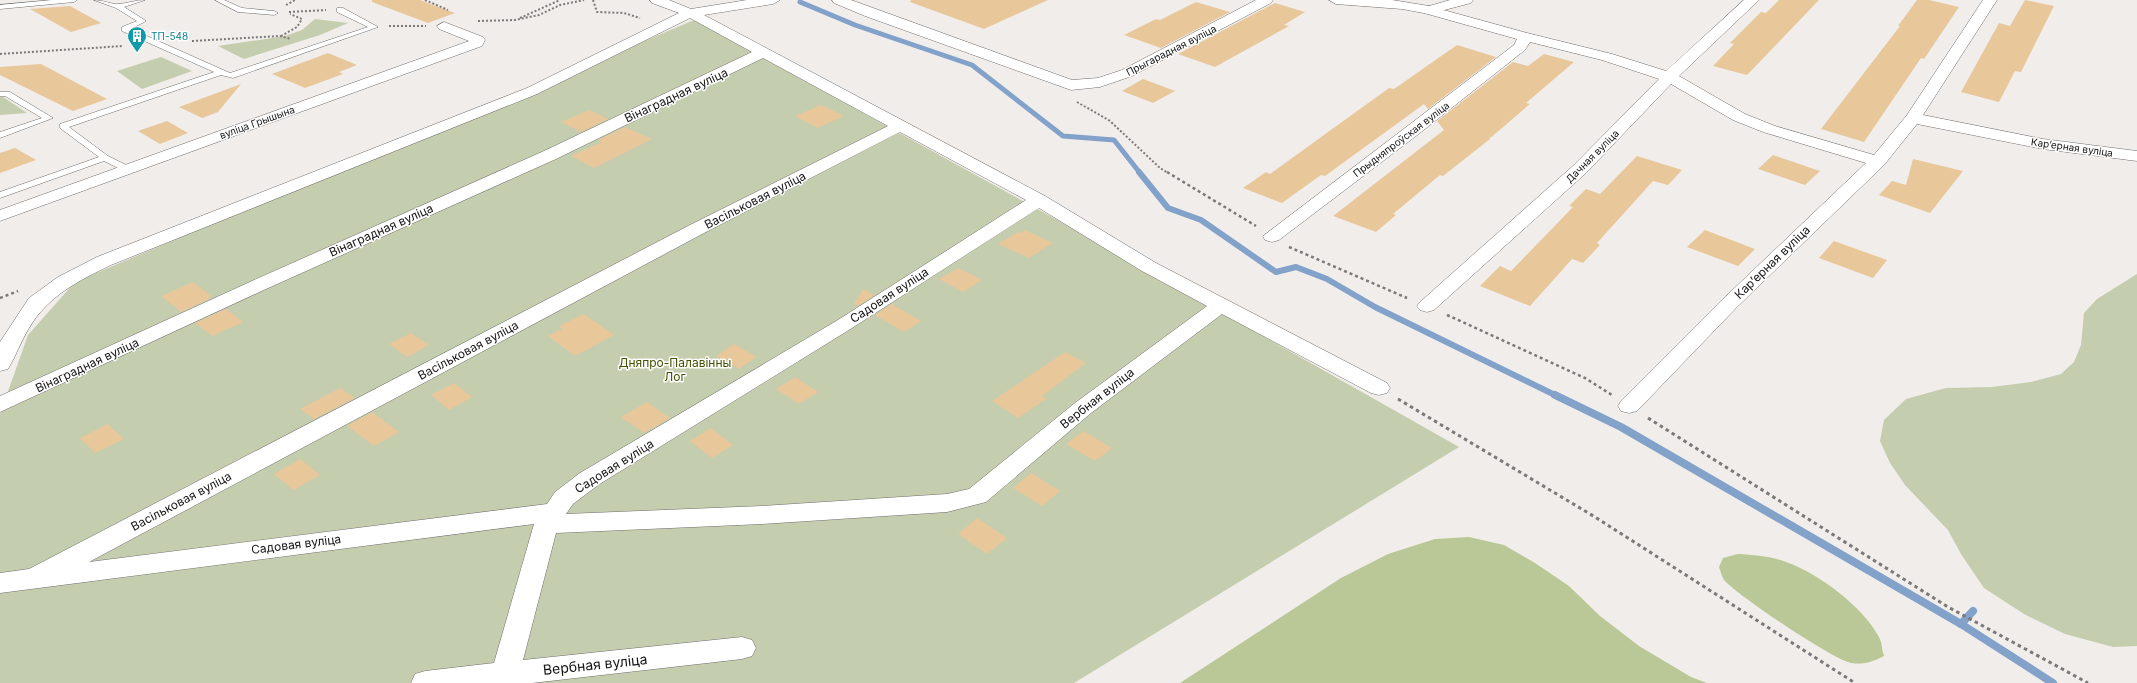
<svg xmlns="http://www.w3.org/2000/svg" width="2137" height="683" viewBox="0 0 2137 683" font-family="Inter,sans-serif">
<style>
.green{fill:#c4cdae}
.forest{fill:#bac796}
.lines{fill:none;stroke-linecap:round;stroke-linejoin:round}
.stream-far2{stroke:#82a2ca;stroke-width:5}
.stream-far1{stroke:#82a2ca;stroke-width:6}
.stream{stroke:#82a2ca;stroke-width:8}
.building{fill:#e8c79b}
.lane-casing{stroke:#716d6c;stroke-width:1}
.street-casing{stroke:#716d6c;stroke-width:1}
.secondary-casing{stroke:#716d6c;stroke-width:1}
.path-far2{stroke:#7c7978;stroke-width:2;stroke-dasharray:2 2;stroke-linecap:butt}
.path-far1{stroke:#7c7978;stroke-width:2.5;stroke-dasharray:3 3;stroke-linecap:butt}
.path{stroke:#7c7978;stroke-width:3;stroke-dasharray:3.5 3.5;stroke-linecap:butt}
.lane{fill:#fff;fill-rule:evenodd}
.street{fill:#fff;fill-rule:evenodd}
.secondary{fill:#fff;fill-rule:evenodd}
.labels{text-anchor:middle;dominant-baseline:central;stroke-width:3;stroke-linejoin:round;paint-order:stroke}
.far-culture-label{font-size:10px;fill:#0d838f;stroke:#fff;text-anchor:start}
.far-street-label{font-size:10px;fill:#161414;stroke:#fff}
.street-label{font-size:12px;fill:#161414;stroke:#fff}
.park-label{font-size:12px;fill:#425000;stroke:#fff}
.near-street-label{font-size:14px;fill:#161414;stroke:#fff}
</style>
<rect width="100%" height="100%" fill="#f1edeb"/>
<g class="green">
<polygon points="315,19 348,23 320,35 244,59 218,46 285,36 302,30"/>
<polygon points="694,20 1070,227 1459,447 1074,683 0,683 0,414 28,335 75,282"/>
<polygon points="161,57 192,71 142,89 117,71"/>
<polygon points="0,97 3,97 27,113 0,115"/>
<polygon points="2137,274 2137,646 2113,647 2065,634 2024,614 1984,588 1961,554 1948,530 1905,485 1890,463 1880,441 1884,420 1906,399 1946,388 1992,387 2031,382 2061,374 2074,362 2081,345 2084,313 2097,299"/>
</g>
<g class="forest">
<polygon points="1469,537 1504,545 1535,563 1569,586 1600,616 1639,646 1691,677 1707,683 1180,683 1341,578 1388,554 1435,539"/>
<path d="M1738,554C1754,555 1771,556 1786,562C1818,573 1865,608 1880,639C1882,644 1882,651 1884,656C1872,662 1864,665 1851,663C1832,659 1740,597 1725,581C1722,578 1721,572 1719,567L1723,558Z"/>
</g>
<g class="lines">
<polyline class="stream-far2" points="800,2 855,25 972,65 1063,136 1114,140 1140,173"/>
<polyline class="stream-far1" points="1139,172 1168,208 1201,220 1276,272 1296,267 1327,279 1375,307 1557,396"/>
<g class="stream">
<polyline points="1555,395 1621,427 1961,624 2053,683"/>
<polyline points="1961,624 1973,611"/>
</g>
</g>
<g class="building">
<polygon points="372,0 420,0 455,13 428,23 372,2"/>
<polygon points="911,0 1048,0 984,29 910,2"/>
<polygon points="1779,0 1819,0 1747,75 1713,66 1734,44 1730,43 1761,12 1766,13"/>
<polygon points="1917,0 1929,0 1959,7 1924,59 1921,58 1864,142 1821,129 1900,26 1898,26"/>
<polygon points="2025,0 2054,6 2021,72 2015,71 1999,102 1961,92 1999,23 2010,26"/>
<polygon points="1196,2 1230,12 1161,48 1124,35 1156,19 1160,20"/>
<polygon points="1275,3 1305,12 1284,25 1289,26 1215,67 1178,54"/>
<polygon points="70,6 101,23 71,32 30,9"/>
<polygon points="1457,45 1496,57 1428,109 1424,104 1325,176 1321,175 1282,203 1243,188 1266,172 1270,174 1389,88 1394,89"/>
<polygon points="328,53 357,65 339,72 343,74 305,88 272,74"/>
<polygon points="1544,54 1574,62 1526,103 1530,104 1489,139 1490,139 1443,176 1440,175 1393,214 1396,215 1376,232 1333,216 1444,130 1437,121 1513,62 1528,66"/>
<polygon points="41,64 107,99 73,111 0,75 0,67"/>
<polygon points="1143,79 1175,91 1153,103 1122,91"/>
<polygon points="241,84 218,112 202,118 179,107"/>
<polygon points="821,105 844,116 817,128 795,116"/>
<polygon points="589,110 608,119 581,132 561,122"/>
<polygon points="167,121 188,133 160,144 138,131"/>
<polygon points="625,127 652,139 594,168 571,156 602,142 598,140"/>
<polygon points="15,148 36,160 0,173 0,153"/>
<polygon points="1773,155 1820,171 1805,185 1758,169"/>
<polygon points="1637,156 1682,170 1668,185 1653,181 1597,243 1600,245 1583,263 1572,259 1530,306 1480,286 1500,266 1511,271 1573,207 1569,206 1586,189 1600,194"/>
<polygon points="1913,159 1963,171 1930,213 1879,195 1892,181 1906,185"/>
<polygon points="1025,230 1053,243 1029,258 998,244 1018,232 1020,233"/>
<polygon points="1705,230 1755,249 1738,266 1687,247"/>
<polygon points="1834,241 1887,260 1873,278 1819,258"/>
<polygon points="958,268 982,280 963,292 939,279"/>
<polygon points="193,282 211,296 209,296 211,298 181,312 161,296"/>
<polygon points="863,289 874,295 858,306 854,304"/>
<polygon points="892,304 921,321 904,332 875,315"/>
<polygon points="226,309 243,322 212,336 195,323"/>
<polygon points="584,314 614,335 575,356 548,336 562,329 559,326"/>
<polygon points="411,333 429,345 407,357 389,344"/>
<polygon points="734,344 757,357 739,369 716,356"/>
<polygon points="1065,352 1086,363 1042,396 1046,399 1018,418 992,401"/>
<polygon points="795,377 818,392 799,404 776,389"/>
<polygon points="454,383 472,397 449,410 431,395"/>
<polygon points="340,388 355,398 314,419 300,409"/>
<polygon points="647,402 670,418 644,433 621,417"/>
<polygon points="372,412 399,432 374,446 347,426"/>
<polygon points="108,424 124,439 95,453 80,438"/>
<polygon points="711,428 733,445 712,458 690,441"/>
<polygon points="1083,431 1112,448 1095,461 1066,444"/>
<polygon points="300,459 320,475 293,490 274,474"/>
<polygon points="1031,473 1060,491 1042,506 1013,488"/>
<polygon points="977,518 1007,538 987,554 958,534"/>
</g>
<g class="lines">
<g class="lane-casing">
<g id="lane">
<polygon points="52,0 77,0 74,2 0,9 0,5"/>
<path d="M94,0C102,0 114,5 119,4C129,3 136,0 145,0L124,7L146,21L131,29L230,73L368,27L337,12V8H343L378,27L233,78L221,75L69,127L108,156L130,167V171H124L104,161L0,198V192L99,157L60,128V124L214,72L122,31V27L137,21L116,8Z"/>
<polygon points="215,0 224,0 242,8 274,11 278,13 274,15 238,12"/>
<polygon points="0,92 10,92 53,118 0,138 0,132 42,118 5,96 0,96"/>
</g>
</g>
<g class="street-casing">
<g id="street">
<path d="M650,0H669L691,9L747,0H780L773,4L704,15L1045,196L1156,263L1387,383L1390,388L1387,393L1379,395L1371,393L1222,314L1091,413L986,502L947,512L762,524L556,533L523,660L742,637L752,640L756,648L752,656L742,659L532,683H411L415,674L425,671L494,663L534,524L0,593V573L29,569L690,225L888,126L763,58L556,159L266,289L0,412V396L252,281L544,151L752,52L690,18L537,94L111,265C78,281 48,296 29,328C21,341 16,356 8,369L0,371V342L29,298L58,277L97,257L527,88L679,13L652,3ZM900,132L1026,200L838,320L580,473L555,492L547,504L89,562L704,233ZM1039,208L1142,271L1207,306L1075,403L969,489L947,494L762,506L566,514L573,504L598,485L852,328Z"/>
<polygon points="832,0 851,0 1072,80 1098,78 1122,70 1256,0 1273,0 1271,3 1132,76 1100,87 1071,90 865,16 834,3"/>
<polygon points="1744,0 1759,0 1679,76 1745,114 1775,126 1874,155 1907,115 1983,0 1997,0 1923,115 2043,139 2137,151 2137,161 2043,149 1917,124 1884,165 1737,307 1637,411 1629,413 1621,411 1618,406 1621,401 1723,299 1866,163 1763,132 1733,120 1671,84 1586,173 1434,310 1427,312 1420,310 1417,306 1420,302 1574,165 1659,79 1602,60 1530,42 1525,50 1416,136 1279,240 1272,242 1265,240 1263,236 1514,45 1517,39 1424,13 1422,10 1424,7 1429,6 1527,33 1612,54 1666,71"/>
<polygon points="444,22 483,37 485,40 482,46 0,221 0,210 469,41 439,29 437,26"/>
</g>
</g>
<g class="secondary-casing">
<polygon id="secondary" points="1329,0 1392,0 1429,6 1450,0 1473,0 1471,3 1429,14 1402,9 1336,4"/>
</g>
<g class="path-far2">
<polyline points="425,0 448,10"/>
<polyline points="593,0 597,12 624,13 640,18"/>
<polyline points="286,5 295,0"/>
<polyline points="289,12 326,10"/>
<polyline points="520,18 560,0"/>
<polyline points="478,21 515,20 539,15 560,5 584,0"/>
<polyline points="389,26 426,26"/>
<polyline points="281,36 297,27 302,19 290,14"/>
<polyline points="192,41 280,36 291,39"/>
<polyline points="0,54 123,46"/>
<polyline points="1077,102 1110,121 1160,168 1168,173"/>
</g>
<g class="path-far1">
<polyline points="1167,172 1256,226"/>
<polyline points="1289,247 1407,298"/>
<polyline points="0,298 18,291"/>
<polyline points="1447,315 1585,378 1612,395"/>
</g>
<g class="path">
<polyline points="1398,399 1595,517 1855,683"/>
<polyline points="1648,418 1948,607 2088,683"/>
</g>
<use href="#lane" class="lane"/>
<use href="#street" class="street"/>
<use href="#secondary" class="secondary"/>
</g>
<defs>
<g id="building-pin" transform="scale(1)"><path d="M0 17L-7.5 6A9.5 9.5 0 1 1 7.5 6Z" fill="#0f9aa8" stroke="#fff"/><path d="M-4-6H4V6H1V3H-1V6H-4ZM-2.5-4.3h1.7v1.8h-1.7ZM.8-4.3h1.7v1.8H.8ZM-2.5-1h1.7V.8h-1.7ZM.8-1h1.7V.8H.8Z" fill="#fff"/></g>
</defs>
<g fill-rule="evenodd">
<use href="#building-pin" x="137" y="36"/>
</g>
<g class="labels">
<g class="far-culture-label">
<text x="151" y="36">ТП-548</text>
</g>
<g class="far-street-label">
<text transform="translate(1171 50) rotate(-27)">Прыгарадная вуліца</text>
<text transform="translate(257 122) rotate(-20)">вуліца Грышына</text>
<text transform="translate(1401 139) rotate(-37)">Прыдняпроўская вуліца</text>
<text transform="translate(2072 147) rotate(8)">Карʼерная вуліца</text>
<text transform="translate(1592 156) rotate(-45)">Дачная вуліца</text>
</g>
<g class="street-label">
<text transform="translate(676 95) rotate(-25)">Вінаградная вуліца</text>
<text transform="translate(755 200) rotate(-27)">Васільковая вуліца</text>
<text transform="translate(381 230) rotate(-24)">Вінаградная вуліца</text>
<text transform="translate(1772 262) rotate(-44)">Карʼерная вуліца</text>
<text transform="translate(889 295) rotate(-33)">Садовая вуліца</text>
<text transform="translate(468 350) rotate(-28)">Васільковая вуліца</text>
<text transform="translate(87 365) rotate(-25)">Вінаградная вуліца</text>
<text transform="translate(1097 398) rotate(-38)">Вербная вуліца</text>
<text transform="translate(614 466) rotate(-32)">Садовая вуліца</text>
<text transform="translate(181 501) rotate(-28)">Васільковая вуліца</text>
<text transform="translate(296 544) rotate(-7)">Садовая вуліца</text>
</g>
<g class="park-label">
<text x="675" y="362">Дняпро-Палавінны<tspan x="675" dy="14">Лог</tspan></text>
</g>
<g class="near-street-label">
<text transform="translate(595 664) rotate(-6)">Вербная вуліца</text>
</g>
</g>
</svg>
